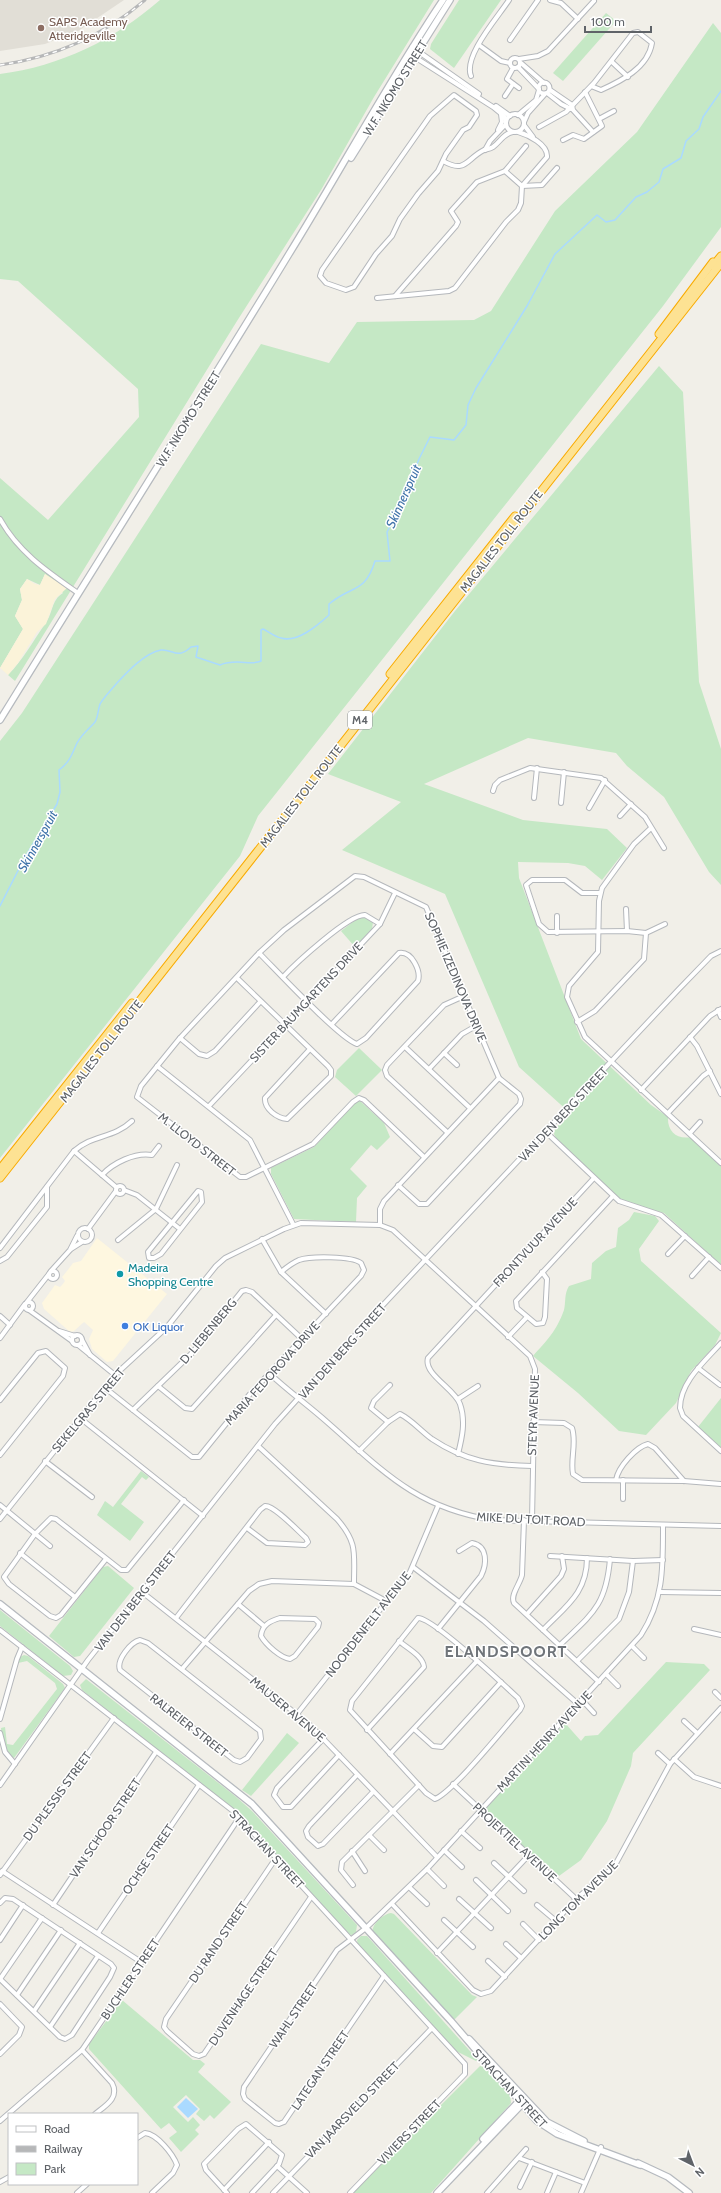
<svg xmlns="http://www.w3.org/2000/svg" width="721" height="2193" viewBox="0 0 721 2193" font-family="Cabin,sans-serif">
<style>
.commercial{fill:#fef7e0}
.education{fill:#e1ded6}
.green{fill:#c5e8c5}
.sand{fill:#fbf3d9}
.water{fill:#aadaff}
.lines{fill:none;stroke-linecap:round;stroke-linejoin:round}
.stream{stroke:#aadaff;stroke-width:1.5}
.street-casing{stroke:#b5b8bc;stroke-width:6}
.secondary-casing{stroke:#b6babf;stroke-width:8}
.highway-casing{stroke:#f9ab00;stroke-width:9}
.street{stroke:#fff;stroke-width:4}
.secondary{stroke:#fff;stroke-width:5.5}
.highway{stroke:#fde293;stroke-width:7}
.rail-casing{stroke:#b6b7b8;stroke-width:3}
.rail{stroke:#fff;stroke-width:1.5;stroke-dasharray:4.5;stroke-linecap:butt}
.education-dot{fill:#8d6e63;stroke:#fff;stroke-width:1.5}
.culture-dot{fill:#0f9aa8;stroke:#fff;stroke-width:1.5}
.shop-dot{fill:#3f7fe0;stroke:#fff;stroke-width:1.5}
.labels{text-anchor:middle;dominant-baseline:central;stroke-width:3;stroke-linejoin:round;paint-order:stroke}
.shield{fill:#fff;stroke:#8f9295;stroke-width:1}
.shield-label{font-size:11px;font-weight:bold;fill:#5f6368}
.education-label{font-size:12px;fill:#785e54;stroke:#fff;text-anchor:start}
.street-label{font-size:12px;fill:#5f6368;stroke:#fff}
.culture-label{font-size:12px;fill:#0d838f;stroke:#fff;text-anchor:start}
.shop-label{font-size:12px;fill:#366cbe;stroke:#fff;text-anchor:start}
.water-label{font-size:13px;font-style:italic;fill:#4174aa;stroke:#fff}
.district-label{font-size:16px;font-weight:bold;letter-spacing:1px;fill:#70757a;stroke:#fff}
</style>
<rect width="100%" height="100%" fill="#f1efe8"/>
<polygon class="commercial" points="97,1238 167,1294 113,1361 107,1362 92,1349 89,1339 93,1330 84,1322 74,1331 70,1332 44,1309 42,1303 55,1285 60,1287 62,1285 65,1281 62,1277 67,1271 73,1263 81,1261"/>
<polygon class="education" points="0,0 124,0 78,31 45,44 0,51"/>
<g class="green">
<path d="M160,0H434L374,97L321,190L237,321L15,681L8,675C23,660 33,641 45,624C53,614 51,600 63,593L45,574L40,585L27,579L20,589L22,600L15,616L23,629L0,668V478L48,520L139,417L138,389L18,281L0,279V74C61,66 114,40 160,0Z"/>
<polygon points="459,0 501,0 454,68 430,49 431,44"/>
<polygon points="606,13 616,21 563,81 553,73"/>
<polygon points="713,23 721,33 721,227 663,306 258,816 240,856 0,1158 0,741 22,713 261,344 329,363 357,322 474,320 491,311 555,211 637,132"/>
<path d="M659,366L683,392L699,682L721,749V885L709,872L664,797L627,766L616,753L528,738L424,784L523,820L607,829L627,848L602,880L585,866L568,863L518,862L519,878L581,1039L651,1105L668,1117C667,1131 677,1140 691,1137L721,1166V1265L664,1213L632,1205L620,1199L557,1140L554,1134L555,1129L570,1113L519,1067L445,894L342,850L401,802L328,774L455,611Z"/>
<polygon points="365,917 373,922 372,929 355,947 341,931 358,918"/>
<polygon points="359,1048 382,1070 356,1096 335,1077 337,1070"/>
<polygon points="360,1101 384,1123 390,1137 377,1150 371,1145 350,1169 367,1186 357,1198 356,1222 294,1219 271,1174 271,1168 314,1147 356,1102"/>
<path d="M634,1212L655,1216L659,1221L639,1249L641,1261L721,1333L715,1345L691,1371L676,1403L646,1435L619,1431L578,1393L533,1356C547,1340 556,1332 564,1310C566,1302 564,1294 569,1286L591,1279L592,1263L606,1251L616,1247L618,1228L629,1220Z"/>
<polygon points="721,1398 721,1448 698,1427"/>
<polygon points="141,1471 149,1477 146,1480 142,1477 121,1504 144,1522 130,1541 97,1515 105,1501 113,1507"/>
<polygon points="108,1566 134,1588 80,1656 74,1657 49,1636 103,1567"/>
<polygon points="0,1610 70,1666 73,1671 71,1675 63,1676 0,1626"/>
<path d="M24,1655L28,1656L63,1684L65,1688L14,1758C4,1753 2,1739 1,1728L5,1727L7,1744L13,1745L57,1689L55,1683L27,1661L18,1663L20,1657Z"/>
<polygon points="666,1662 704,1664 710,1670 633,1753 631,1766 607,1821 581,1860 559,1876 545,1863 534,1857 486,1813 486,1807 565,1723 581,1741 585,1736 598,1735"/>
<polygon points="86,1679 235,1796 252,1811 357,1925 356,1932 352,1935 348,1934 234,1810 82,1690 80,1685"/>
<polygon points="287,1733 299,1743 251,1796 242,1790"/>
<path d="M391,1913L394,1914L472,1995L477,1997L454,2020L373,1932C371,1925 383,1914 391,1913Z"/>
<polygon points="361,1936 367,1936 478,2060 476,2061 456,2051 358,1945 357,1940"/>
<polygon points="122,2000 193,2060 200,2060 205,2064 198,2072 231,2102 214,2119 210,2115 204,2121 196,2114 200,2109 186,2095 173,2107 188,2122 193,2117 200,2125 195,2130 199,2134 181,2152 169,2138 177,2132 169,2123 161,2129 89,2049 89,2044"/>
<polygon points="480,2066 484,2067 510,2095 511,2103 431,2193 353,2193"/>
</g>
<polygon class="sand" points="45,574 67,588 55,599 46,624 37,632 18,663 8,675 0,668 23,629 15,616 22,600 20,589 27,579 35,584 40,585"/>
<polygon class="water" points="186,2098 198,2109 188,2118 177,2107"/>
<g class="lines">
<path class="stream" d="M0,906L24,859L57,804L60,792L59,770C70,762 72,754 77,743C82,734 89,729 95,722C98,717 98,710 100,704C104,697 112,689 117,683C128,671 145,653 161,650C173,649 177,660 191,647L198,646L196,657L220,665C236,658 252,666 261,661V630L263,629C269,632 275,637 281,638C297,643 317,626 329,615V604C351,585 365,594 375,561H390L387,532L399,510L419,459L430,437L454,440L466,425L468,405L476,388L527,306L555,254L597,215L606,222L615,220L636,197L647,192L659,182L663,169L681,158L686,141L699,129L703,117L721,91"/>
<g class="street-casing">
<g id="street">
<polyline points="550,0 561,3 578,19"/>
<polyline points="510,40 538,0"/>
<polyline points="479,45 501,61 510,63"/>
<polyline points="412,47 479,94"/>
<polyline points="413,56 493,107 504,116 506,122"/>
<circle cx="515" cy="63" r="5"/>
<polyline points="519,59 538,56 548,51 594,1"/>
<polyline points="612,62 628,77"/>
<polyline points="521,63 544,83"/>
<polyline points="518,67 539,89"/>
<polyline points="513,68 507,79 519,88"/>
<path d="M471,76C463,56 498,17 509,0"/>
<circle cx="544" cy="88" r="5.5"/>
<polyline points="550,90 572,105 573,110 593,132"/>
<polyline points="547,93 561,104 571,109"/>
<polygon points="454,95 476,111 477,115 469,127 463,130 446,154 438,171 418,194 400,219 392,236 376,254 354,287 346,290 326,283 320,276 322,270 430,116"/>
<polyline points="505,96 513,84"/>
<polyline points="496,106 510,116"/>
<circle cx="515" cy="123" r="9"/>
<polyline points="518,115 536,100 539,90"/>
<polyline points="599,119 614,111"/>
<polyline points="524,122 528,113 545,94"/>
<polyline points="524,125 533,137"/>
<path d="M539,127L566,112L594,83L633,33L638,32L652,43C648,68 621,81 601,90L591,86"/>
<polyline points="498,130 502,122 501,114"/>
<polyline points="563,140 573,135 584,139 602,126 585,92"/>
<polyline points="485,150 490,141 506,124"/>
<path d="M443,161C466,174 466,159 484,150C487,149 490,149 493,147C500,142 504,133 513,132"/>
<polyline points="505,171 522,186 542,185 557,168"/>
<polyline points="395,296 456,226 458,222 451,211 477,182 505,171 526,146"/>
<path d="M377,298L449,291L455,288L506,222L518,210L521,203L522,186L547,157C548,144 528,135 518,132"/>
<path d="M0,519C18,552 48,572 78,593"/>
<polyline points="493,791 495,785 500,780 530,768 601,778 645,817 664,848"/>
<polyline points="534,798 537,768"/>
<polyline points="561,803 564,772"/>
<polyline points="589,808 605,780"/>
<polyline points="620,816 631,804"/>
<polyline points="651,828 634,844 602,888 599,901 598,952 569,986 567,997 585,1037 721,1163"/>
<polyline points="600,893 582,893 565,880 532,880 526,885 539,924 548,932 627,931 646,933 665,924"/>
<polyline points="626,909 627,931"/>
<polyline points="557,916 557,933"/>
<path d="M259,953C276,970 340,1039 357,1044L366,1038L418,981C421,971 412,951 399,953L332,1024"/>
<path d="M283,977C295,964 349,914 365,915L380,924"/>
<path d="M237,978L328,1066L331,1070V1076L287,1119C277,1118 264,1109 265,1098L310,1049"/>
<polyline points="718,1010 721,1017"/>
<polyline points="577,1022 595,1011 644,959 646,933"/>
<polyline points="690,1037 697,1046 721,1094"/>
<polyline points="180,1038 199,1054 207,1056 215,1051 260,1002"/>
<polyline points="405,1047 470,1108"/>
<polyline points="444,1053 457,1065"/>
<polyline points="157,1066 250,1140 293,1224"/>
<polyline points="429,1069 462,1034 476,1026"/>
<polyline points="641,1090 710,1016 721,1009"/>
<polyline points="209,1106 380,924 395,893"/>
<polyline points="668,1113 703,1076 710,1071"/>
<polyline points="447,1132 387,1076 385,1070 387,1065 444,1005 464,996"/>
<polyline points="546,1132 619,1201 661,1215 721,1268"/>
<polyline points="690,1133 700,1122"/>
<polyline points="74,1151 116,1187"/>
<path d="M102,1175C113,1163 135,1152 152,1155L159,1146"/>
<polyline points="398,1185 419,1204 427,1204 520,1104 521,1099 519,1094 499,1078 426,907 364,877 355,876 284,930 259,953 180,1038 141,1086 137,1097 240,1177 246,1177 313,1144 353,1102 359,1098 364,1100 424,1157"/>
<circle cx="120" cy="1190" r="4"/>
<polyline points="124,1190 137,1195 180,1229"/>
<polygon points="198,1191 201,1192 202,1202 161,1254 154,1258 149,1258 148,1252"/>
<polyline points="380,1225 380,1209 384,1201 499,1078"/>
<circle cx="85" cy="1235" r="7"/>
<polyline points="88,1229 116,1191"/>
<polyline points="262,1239 281,1272 326,1314"/>
<polyline points="118,1240 156,1209 177,1165"/>
<path d="M0,1248L74,1151C93,1134 113,1139 132,1121"/>
<polyline points="71,1249 82,1242"/>
<polyline points="668,1254 685,1236"/>
<polyline points="0,1261 7,1257 47,1207 47,1187"/>
<circle cx="53" cy="1275" r="4"/>
<polyline points="51,1271 70,1250 77,1236"/>
<polyline points="542,1272 547,1279 545,1317 543,1323 536,1324 517,1308 516,1301 613,1196"/>
<polyline points="692,1276 709,1257"/>
<circle cx="29" cy="1306" r="4"/>
<polyline points="27,1302 49,1274"/>
<polyline points="29,1310 72,1341"/>
<polyline points="0,1316 10,1325"/>
<polyline points="59,1331 75,1336"/>
<circle cx="77" cy="1340" r="5"/>
<polyline points="508,1337 527,1317"/>
<polyline points="0,1338 25,1304"/>
<polyline points="82,1340 90,1355"/>
<path d="M721,1343C705,1361 680,1382 680,1408L683,1416L721,1451"/>
<polyline points="78,1345 115,1375"/>
<polyline points="698,1368 720,1385"/>
<path d="M269,1373C288,1391 308,1405 327,1422C383,1471 416,1508 493,1520L721,1526"/>
<polyline points="158,1386 185,1408 192,1409 276,1315"/>
<path d="M104,1387L192,1457H199L250,1394L361,1276L364,1270L361,1263C352,1256 310,1256 299,1260C292,1263 287,1267 281,1272"/>
<polyline points="458,1399 478,1386"/>
<polyline points="0,1400 38,1353 46,1351 65,1368 63,1376 0,1455"/>
<polyline points="133,1410 192,1353 242,1291 246,1290 252,1292 302,1339"/>
<polyline points="80,1418 203,1516"/>
<polyline points="388,1422 371,1408 374,1401 390,1385"/>
<path d="M533,1422L564,1423L572,1428C577,1443 570,1459 573,1474L582,1480L684,1481L721,1484"/>
<path d="M258,1446L337,1519C358,1543 354,1553 354,1584"/>
<path d="M359,1451L388,1422L400,1414C412,1420 421,1431 432,1439C465,1461 492,1465 532,1466"/>
<path d="M458,1454C462,1438 466,1421 460,1404C455,1389 423,1374 428,1358L594,1178"/>
<polyline points="45,1461 92,1497"/>
<path d="M616,1480C618,1467 636,1447 648,1444L655,1448L684,1481"/>
<polyline points="623,1499 623,1480"/>
<polyline points="0,1505 50,1546"/>
<polyline points="0,1519 115,1375 167,1327 216,1266 225,1258 284,1229 301,1223 380,1225 393,1230 530,1356 535,1369 532,1520"/>
<path d="M524,1520L522,1575C520,1584 510,1595 514,1603L599,1682"/>
<polyline points="20,1553 75,1597"/>
<polyline points="550,1556 633,1561 663,1560"/>
<polyline points="106,1559 61,1615 56,1618 50,1616 9,1584 4,1577 35,1534 51,1518 56,1519 121,1570 127,1570 184,1500"/>
<polyline points="413,1567 484,1621 578,1704"/>
<polyline points="142,1592 309,1724 437,1857"/>
<polyline points="660,1592 721,1593"/>
<polyline points="238,1604 264,1626"/>
<polyline points="527,1614 561,1576 564,1569 562,1556"/>
<path d="M176,1618L260,1510C261,1509 264,1507 265,1506C274,1505 299,1532 306,1538L308,1542L305,1545L267,1543L247,1528"/>
<path d="M280,1618L315,1619L319,1623L318,1627L295,1656L290,1659C281,1658 266,1645 261,1636C262,1625 270,1621 280,1618Z"/>
<path d="M418,1618C433,1618 503,1684 518,1698L522,1706L520,1710C504,1728 453,1792 435,1799L426,1793L350,1710L352,1701Z"/>
<path d="M438,1629L481,1576C487,1564 488,1546 472,1543L459,1551"/>
<polyline points="694,1629 721,1635"/>
<polyline points="0,1630 233,1811 465,2064 465,2074 350,2193"/>
<path d="M543,1630C566,1606 587,1593 587,1558"/>
<path d="M140,1640L148,1643L260,1731L261,1739L247,1758L240,1762L234,1760L120,1670C116,1660 131,1642 140,1640Z"/>
<path d="M560,1645C592,1614 606,1606 610,1559"/>
<polyline points="632,1646 644,1658"/>
<polyline points="577,1661 619,1619 629,1592 633,1561"/>
<polyline points="182,1669 249,1591 259,1584 272,1581 354,1584 386,1601"/>
<polyline points="606,1674 618,1686"/>
<polyline points="715,1692 721,1698"/>
<polyline points="582,1700 594,1713"/>
<polyline points="297,1714 410,1572 438,1506"/>
<polyline points="0,1719 17,1659 22,1647"/>
<polyline points="684,1721 697,1733"/>
<polyline points="414,1729 433,1746 442,1747 501,1682"/>
<path d="M367,1730L424,1667C423,1656 407,1648 399,1641"/>
<polyline points="0,1733 5,1752 15,1764"/>
<polyline points="324,1738 277,1788 274,1795 283,1807 291,1807 339,1755"/>
<polyline points="658,1753 670,1764"/>
<polyline points="390,1754 477,1661"/>
<polyline points="674,1759 694,1777 721,1786"/>
<polyline points="357,1775 309,1826 306,1831 308,1837 318,1846 323,1844 373,1792"/>
<polyline points="453,1784 576,1899"/>
<polyline points="0,1785 88,1660 275,1424 368,1321 679,989 711,956 721,951"/>
<polyline points="461,1831 480,1848"/>
<polyline points="369,1835 384,1850"/>
<polyline points="444,1850 462,1867"/>
<polyline points="352,1851 365,1871"/>
<polyline points="276,1858 166,2019 164,2027 167,2031 193,2054 199,2056 204,2054 311,1897"/>
<polyline points="494,1863 524,1891"/>
<polyline points="427,1869 444,1886"/>
<polyline points="2,1871 141,1962"/>
<polyline points="0,1875 114,1718"/>
<polyline points="476,1880 508,1911"/>
<polyline points="353,1885 341,1870 342,1862 419,1785"/>
<polyline points="409,1887 427,1904"/>
<polyline points="459,1899 491,1928"/>
<polyline points="0,1903 5,1898 13,1899 111,1964 114,1968 110,1977 72,2035 65,2039 60,2037 0,1979"/>
<polyline points="392,1904 473,1990 481,1994 491,1991 576,1899 614,1867 670,1764 721,1708"/>
<polyline points="53,1905 156,1752"/>
<polyline points="537,1905 556,1921"/>
<polyline points="444,1920 473,1947"/>
<polyline points="523,1924 539,1940"/>
<polyline points="98,1933 199,1785"/>
<polyline points="0,1940 23,1905"/>
<polyline points="506,1944 521,1958"/>
<polyline points="437,1953 529,1855"/>
<polyline points="488,1961 505,1977"/>
<path d="M384,1976L284,2122L279,2124L275,2123L245,2099L243,2094L244,2087L337,1950L366,1928L427,1869L641,1635C664,1599 663,1567 663,1525"/>
<polyline points="0,1979 42,1918"/>
<polyline points="17,1995 61,1930"/>
<polyline points="0,2004 22,2027 19,2035 0,2054"/>
<polyline points="34,2011 80,1943"/>
<polyline points="50,2027 98,1956"/>
<path d="M82,2050L112,2083C120,2098 105,2106 95,2114"/>
<polyline points="0,2121 82,2050 239,1818"/>
<path d="M137,2138L145,2133C157,2134 173,2154 177,2165L173,2173L152,2193"/>
<polyline points="519,2158 585,2183"/>
<polyline points="277,2166 307,2193"/>
<polyline points="0,2182 9,2177"/>
<polyline points="520,2187 532,2162"/>
<polyline points="224,2190 269,2142"/>
<polyline points="77,2193 87,2184"/>
<polyline points="227,2193 206,2170 204,2164 238,2129 246,2124 282,2155 279,2164 252,2193"/>
<polyline points="273,2193 431,2029"/>
<polyline points="487,2193 526,2149"/>
<polyline points="547,2193 556,2172"/>
<polyline points="581,2193 601,2147"/>
</g>
</g>
<g class="secondary-casing">
<g id="secondary">
<polyline points="351,158 450,0"/>
<path d="M0,720C96,564 194,410 289,254C341,170 388,82 443,0"/>
<polyline points="0,1604 252,1804 451,2021 537,2121 557,2134 640,2165"/>
<polyline points="469,2039 547,2122 584,2141"/>
<polyline points="483,2139 521,2099"/>
<polyline points="638,2163 668,2177 689,2193"/>
<polyline points="437,2193 524,2102"/>
</g>
</g>
<g class="highway-casing">
<g id="highway">
<polyline points="713,266 721,256"/>
<polyline points="659,334 713,262"/>
<polyline points="390,674 515,516"/>
<polyline points="0,1169 132,1003"/>
<polyline points="0,1178 721,263"/>
</g>
</g>
<use href="#street" class="street"/>
<use href="#secondary" class="secondary"/>
<use href="#highway" class="highway"/>
<g class="rail-casing">
<path id="rail" d="M0,65C55,57 103,36 145,0"/>
</g>
<use href="#rail" class="rail"/>
</g>
<circle class="education-dot" cx="41" cy="28" r="4"/>
<circle class="culture-dot" cx="120" cy="1274" r="4"/>
<circle class="shop-dot" cx="125" cy="1326" r="4"/>
<g class="labels">
<rect class="shield" x="348" y="711" width="24" height="18" rx="3"/>
<g class="shield-label">
<text x="360" y="720">M4</text>
</g>
<g class="education-label">
<text x="49" y="21">SAPS Academy<tspan x="49" dy="14">Atteridgeville</tspan></text>
</g>
<g class="street-label">
<text transform="translate(395 88) rotate(-58)">W.F. NKOMO STREET</text>
<text transform="translate(188 419) rotate(-58)">W.F. NKOMO STREET</text>
<text transform="translate(501 541) rotate(-52)">MAGALIES TOLL ROUTE</text>
<text transform="translate(301 796) rotate(-52)">MAGALIES TOLL ROUTE</text>
<text transform="translate(456 977) rotate(67)">SOPHIE IZEDINOVA DRIVE</text>
<text transform="translate(306 1002) rotate(-47)">SISTER BAUMGARTENS DRIVE</text>
<text transform="translate(101 1051) rotate(-52)">MAGALIES TOLL ROUTE</text>
<text transform="translate(563 1114) rotate(-47)">VAN DEN BERG STREET</text>
<text transform="translate(197 1144) rotate(38)">M. LLOYD STREET</text>
<text transform="translate(535 1242) rotate(-47)">FRONTVUUR AVENUE</text>
<text transform="translate(208 1331) rotate(-50)">D. LIEBENBERG</text>
<text transform="translate(342 1351) rotate(-48)">VAN DEN BERG STREET</text>
<text transform="translate(272 1373) rotate(-48)">MARIA FEDOROVA DRIVE</text>
<text transform="translate(88 1410) rotate(-50)">SEKELGRAS STREET</text>
<text transform="translate(533 1415) rotate(-88)">STEYR AVENUE</text>
<text transform="translate(531 1519) rotate(3)">MIKE DU TOIT ROAD</text>
<text transform="translate(135 1601) rotate(-52)">VAN DEN BERG STREET</text>
<text transform="translate(368 1624) rotate(-52)">NOORDENFELT AVENUE</text>
<text transform="translate(288 1709) rotate(40)">MAUSER AVENUE</text>
<text transform="translate(189 1725) rotate(38)">RALREIER STREET</text>
<text transform="translate(544 1741) rotate(-47)">MARTINI HENRY AVENUE</text>
<text transform="translate(57 1796) rotate(-54)">DU PLESSIS STREET</text>
<text transform="translate(105 1828) rotate(-56)">VAN SCHOOR STREET</text>
<text transform="translate(515 1842) rotate(43)">PROJEKTIEL AVENUE</text>
<text transform="translate(267 1849) rotate(47)">STRACHAN STREET</text>
<text transform="translate(148 1859) rotate(-56)">OCHSE STREET</text>
<text transform="translate(578 1900) rotate(-45)">LONG TOM AVENUE</text>
<text transform="translate(218 1942) rotate(-56)">DU RAND STREET</text>
<text transform="translate(130 1979) rotate(-56)">BUCHLER STREET</text>
<text transform="translate(243 1997) rotate(-56)">DUVENHAGE STREET</text>
<text transform="translate(293 2015) rotate(-56)">WAHL STREET</text>
<text transform="translate(320 2070) rotate(-56)">LATEGAN STREET</text>
<text transform="translate(510 2088) rotate(47)">STRACHAN STREET</text>
<text transform="translate(352 2110) rotate(-46)">VAN JAARSVELD STREET</text>
<text transform="translate(409 2132) rotate(-46)">VIVIERS STREET</text>
</g>
<g class="culture-label">
<text x="128" y="1267">Madeira<tspan x="128" dy="14">Shopping Centre</tspan></text>
</g>
<g class="shop-label">
<text x="133" y="1326">OK Liquor</text>
</g>
<g class="water-label">
<text transform="translate(403 496) rotate(-66)">Skinnerspruit</text>
<text transform="translate(37 841) rotate(-61)">Skinnerspruit</text>
</g>
<g class="district-label">
<text x="506" y="1651">ELANDSPOORT</text>
</g>
</g>
<rect x="8" y="2113" width="130" height="72" fill="#ffffff" stroke="#bfc1c3"/>
<rect x="16" y="2126" width="20" height="6" fill="#ffffff" stroke="#bfc1c3"/>
<text x="44" y="2133" font-size="12" fill="#5f6368">Road</text>
<rect x="16" y="2146" width="20" height="6" fill="#b6b7b8" stroke="#bfc1c3"/>
<text x="44" y="2153" font-size="12" fill="#5f6368">Railway</text>
<rect x="16" y="2163" width="20" height="12" fill="#c5e8c5" stroke="#bfc1c3"/>
<text x="44" y="2173" font-size="12" fill="#5f6368">Park</text>
<g transform="translate(693 2165) rotate(138)" stroke="#ffffff" stroke-width="3" paint-order="stroke">
<path d="M0-3L7 15L0 10L-7 15Z" fill="#5f6368"/>
<text y="-6" font-size="11" font-weight="bold" text-anchor="middle" fill="#5f6368">N</text>
</g>
<path d="M585 26v6h66v-6" fill="none" stroke="#5f6368" stroke-width="2"/>
<text x="591" y="26" font-size="12" fill="#5f6368" stroke="#ffffff" stroke-width="3" paint-order="stroke">100 m</text>
</svg>
